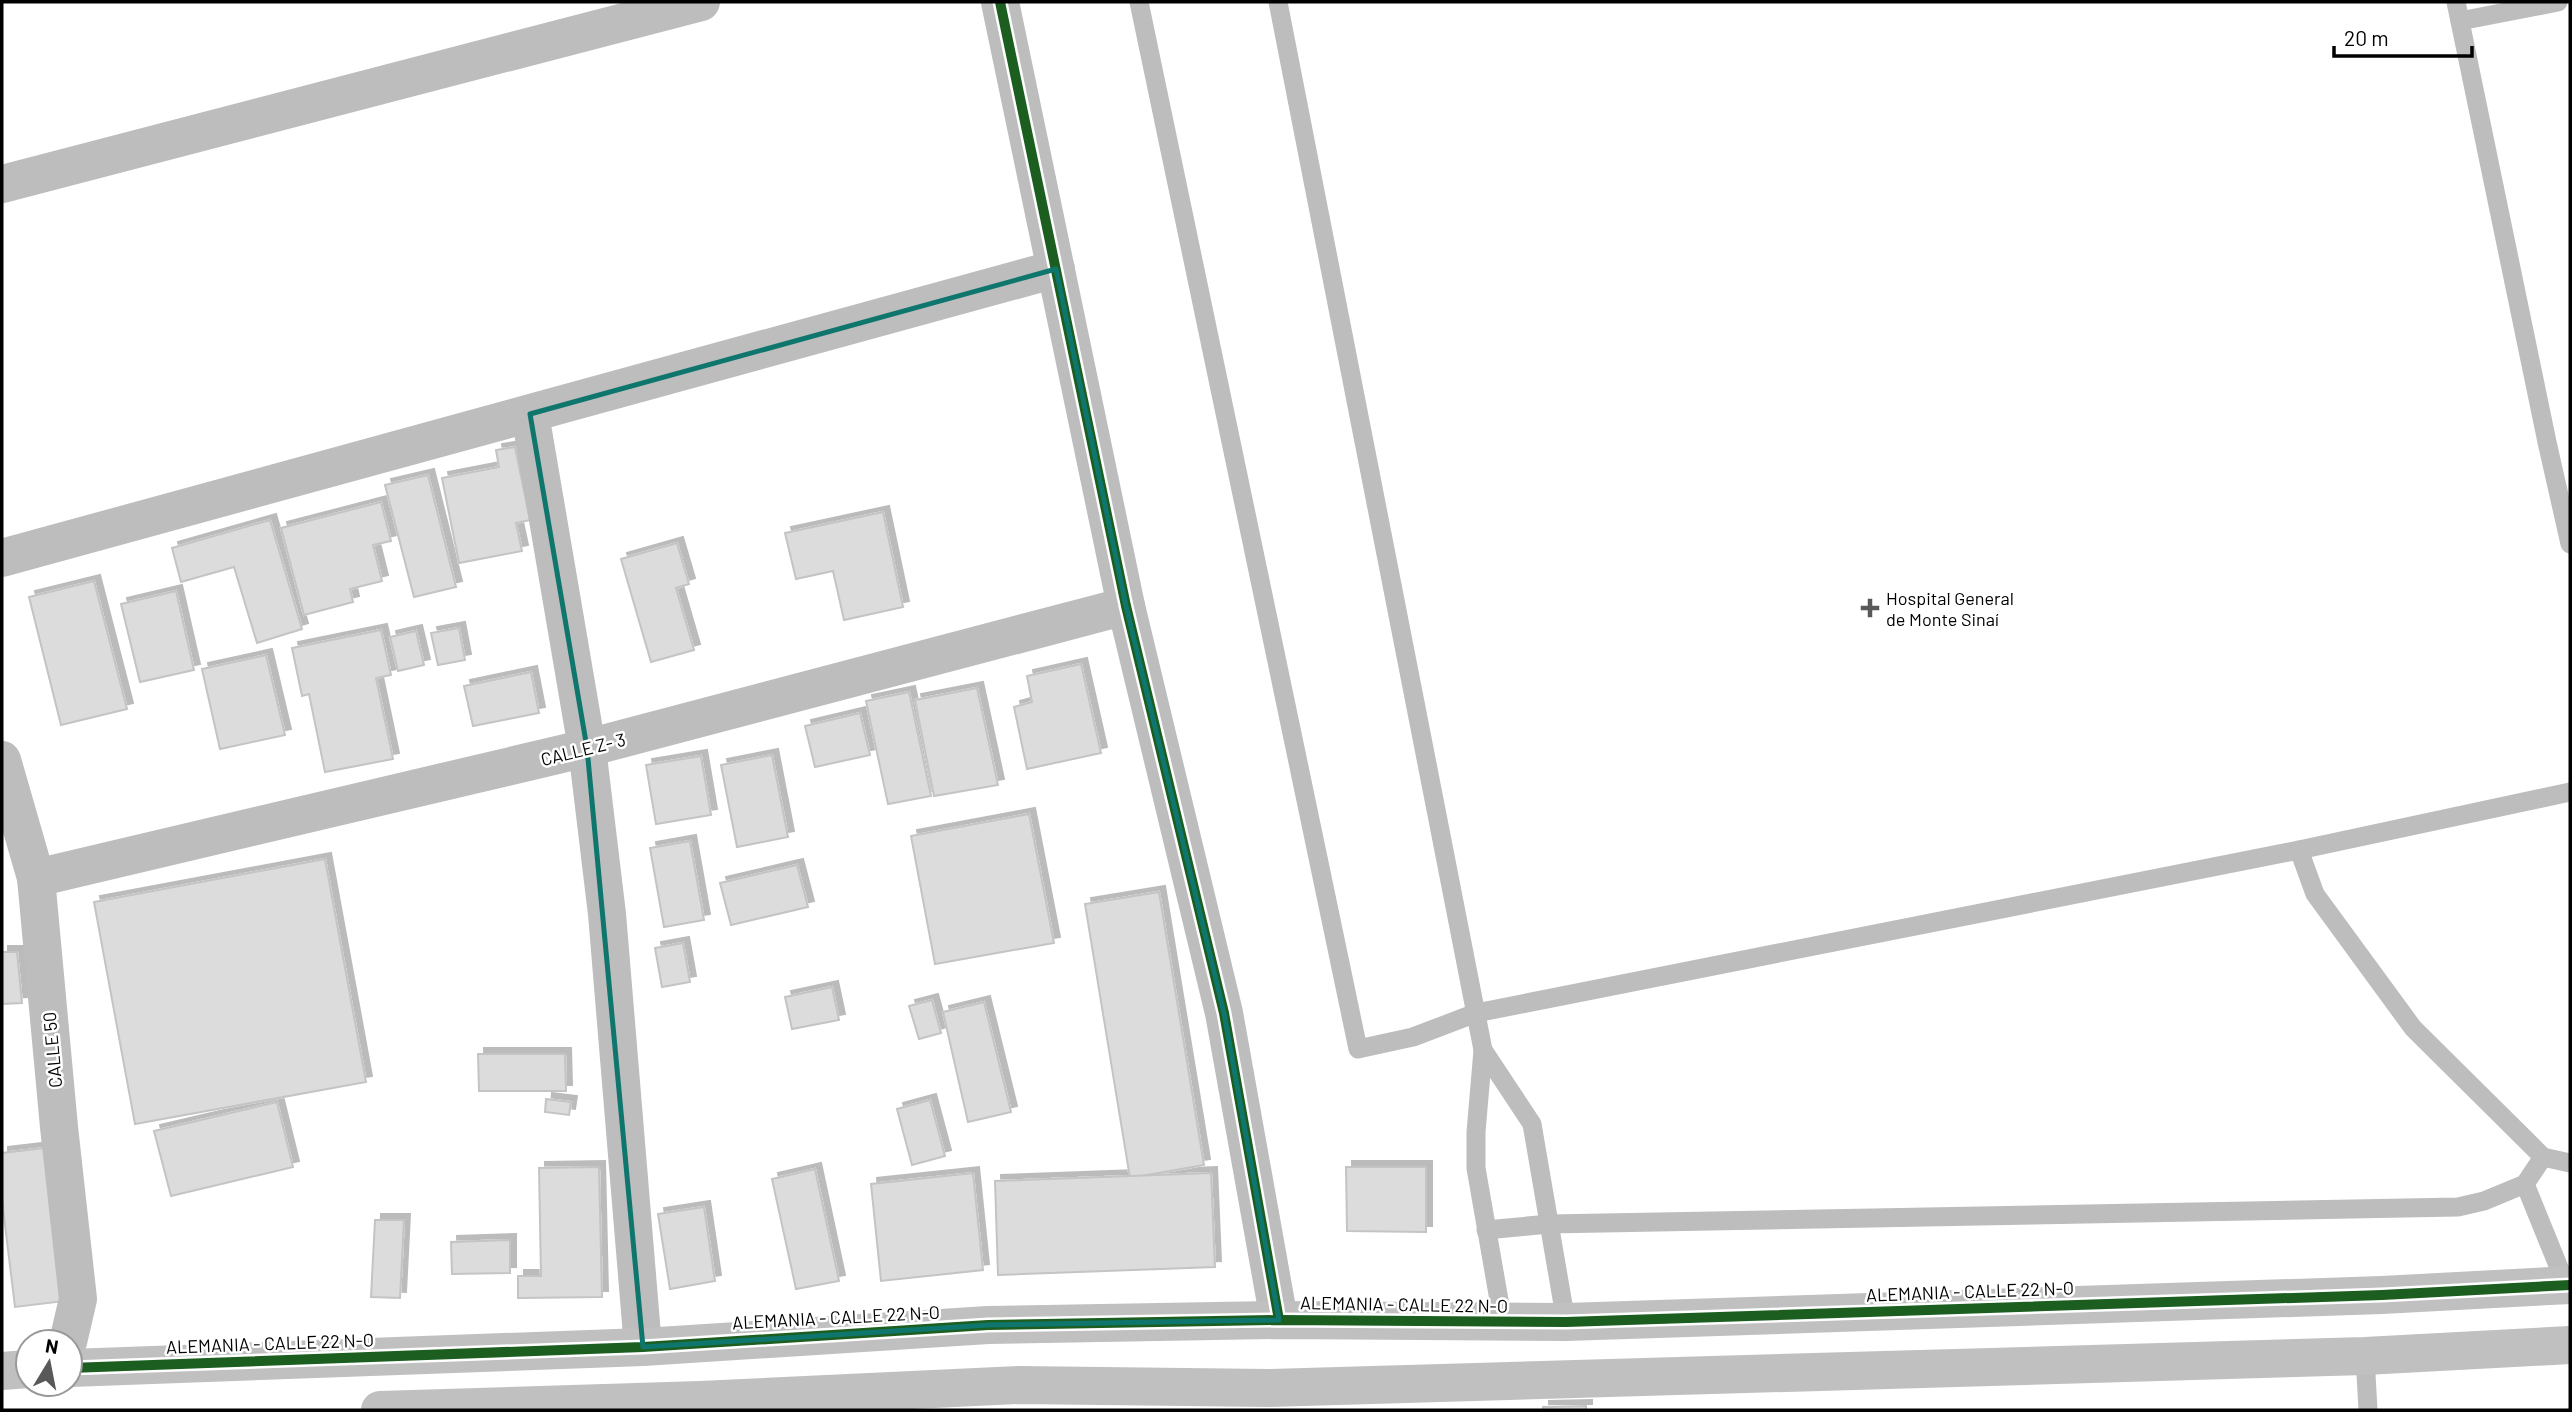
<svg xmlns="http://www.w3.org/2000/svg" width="2572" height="1412" viewBox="0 0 2572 1412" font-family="Barlow,sans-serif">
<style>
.building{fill:#dcdcdc;stroke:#c4c4c4;stroke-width:2;filter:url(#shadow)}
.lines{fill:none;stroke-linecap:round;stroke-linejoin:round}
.lane{stroke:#bdbdbd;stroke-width:19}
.street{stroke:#bdbdbd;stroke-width:38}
.secondary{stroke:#c0c0c0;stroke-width:38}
.cycleway-casing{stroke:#fff;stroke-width:15}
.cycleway{stroke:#1b5e20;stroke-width:10}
.marked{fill:none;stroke:#0f766e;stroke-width:5;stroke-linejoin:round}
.poi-dot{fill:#595959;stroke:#fff;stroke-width:2.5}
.labels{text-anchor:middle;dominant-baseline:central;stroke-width:5;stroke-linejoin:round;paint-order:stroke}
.poi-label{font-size:18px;fill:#000;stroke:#fff;text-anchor:start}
.street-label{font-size:18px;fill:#000;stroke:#fff}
</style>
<defs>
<filter id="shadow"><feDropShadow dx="6" dy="-6" stdDeviation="0" flood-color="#0004"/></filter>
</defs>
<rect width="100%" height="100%" fill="#fff"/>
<g class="building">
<polygon points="515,447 530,520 516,523 522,551 459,563 442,478 499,467 496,450"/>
<polygon points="428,475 456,587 414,597 385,485"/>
<polygon points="381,502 391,541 373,545 382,581 350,589 353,602 304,615 281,528"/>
<polygon points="883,512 903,607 844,620 833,571 796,579 785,533"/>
<polygon points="270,520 302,629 257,643 234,567 181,582 172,548"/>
<polygon points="677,543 689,584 676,588 694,650 651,662 621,559"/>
<polygon points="94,581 127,709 61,725 29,597"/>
<polygon points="176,591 194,670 140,682 121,604"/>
<polygon points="459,628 465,660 438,665 431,633"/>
<polygon points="381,630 391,675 376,678 393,759 325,772 309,694 302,696 292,648"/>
<polygon points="416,631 424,665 398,671 390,637"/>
<polygon points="266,655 285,735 220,749 202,669"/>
<polygon points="1081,664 1101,753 1027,769 1014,707 1032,702 1027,676"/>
<polygon points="531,672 539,713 473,726 464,686"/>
<polygon points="977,688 998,785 934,796 915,700"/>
<polygon points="909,692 931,796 888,804 866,701"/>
<polygon points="860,713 870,755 815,767 805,726"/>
<polygon points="772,755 788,837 737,847 721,765"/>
<polygon points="701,756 711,815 656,824 646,765"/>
<polygon points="1029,814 1054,943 935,964 911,836"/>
<polygon points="690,841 704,920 664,927 650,848"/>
<polygon points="325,859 366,1082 135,1124 94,902"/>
<polygon points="797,865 808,907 731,925 720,883"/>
<polygon points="1159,892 1204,1165 1130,1178 1085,904"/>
<polygon points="683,943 690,982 662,987 655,948"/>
<polygon points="2,952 17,952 22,1003 2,1004"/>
<polygon points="832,987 839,1020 792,1029 785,997"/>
<polygon points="932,1000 941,1033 919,1039 909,1006"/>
<polygon points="984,1002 1011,1112 968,1122 943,1012"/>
<polygon points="478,1054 565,1054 566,1091 479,1091"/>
<polygon points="546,1099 571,1102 569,1115 545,1112"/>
<polygon points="930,1100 945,1156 912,1165 897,1109"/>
<polygon points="277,1102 293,1167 171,1196 154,1131"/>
<polygon points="44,1148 65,1301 15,1307 2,1200 2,1153"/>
<polygon points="599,1167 602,1297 518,1298 518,1276 541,1276 539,1168"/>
<polygon points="1346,1167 1426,1167 1426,1232 1347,1231"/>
<polygon points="815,1169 839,1281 796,1289 772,1179"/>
<polygon points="973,1173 983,1270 881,1281 871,1184"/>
<polygon points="1211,1173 1215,1267 998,1275 995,1181"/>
<polygon points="704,1207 715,1281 670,1289 658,1214"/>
<polygon points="375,1220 404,1220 400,1298 371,1297"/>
<polygon points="510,1240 510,1273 452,1274 451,1242"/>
<polygon points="1586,1406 1586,1410 1543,1410 1543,1407"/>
</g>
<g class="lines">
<g class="lane">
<polyline points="1139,2 1358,1049 1413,1037 1476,1013 2299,850 2570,792"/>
<polyline points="1278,2 1483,1050 1476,1132 1476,1168 1503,1323"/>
<polyline points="2456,2 2547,442 2570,544"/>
<polyline points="2460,21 2558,2"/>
<polyline points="2299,850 2315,894 2413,1028 2543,1157 2570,1163"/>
<polyline points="1483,1050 1532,1124 1566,1322"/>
<polyline points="2525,1184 2566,1285"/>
<polyline points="1486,1230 1549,1224 2458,1207 2484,1201 2525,1184 2543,1157"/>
<polyline points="2365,1356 2368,1410"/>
</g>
<g class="street">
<polyline points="1000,2 1126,606 1224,1013 1279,1320"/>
<polyline points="2,184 701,2"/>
<polyline points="530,414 587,748 607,914 643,1347"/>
<polyline points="2,558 1056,269"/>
<polyline points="2,760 36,878 59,1127 78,1299 68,1342"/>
<polyline points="36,878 587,748 1126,606"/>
</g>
<g class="secondary">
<polyline points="70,1368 643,1347 988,1325 1279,1320 1566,1322 2382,1295 2570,1285"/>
<polyline points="2,1371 28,1369"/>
<polyline points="380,1410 700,1400 1019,1385 1268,1388 2365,1356 2570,1345"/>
</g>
<g class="cycleway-casing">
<g id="cycleway">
<polyline points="1000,2 1126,606 1224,1013 1279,1320"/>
<polyline points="70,1368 643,1347 988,1325 1279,1320 1566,1322 2382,1295 2570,1285"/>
</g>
</g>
<use href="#cycleway" class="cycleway"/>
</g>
<path class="marked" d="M1056,269L1126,606L1224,1013L1279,1320L988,1325L643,1347L587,748L530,414Z"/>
<path class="poi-dot" d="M1866.5 597.5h7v7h7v7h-7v7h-7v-7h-7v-7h7z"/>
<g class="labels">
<g class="poi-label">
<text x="1886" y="598">Hospital General<tspan x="1886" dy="21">de Monte Sinaí</tspan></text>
</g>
<g class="street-label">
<text transform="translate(583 749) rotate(-14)">CALLE Z- 3</text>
<text transform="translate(52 1050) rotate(-95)">CALLE 50</text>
<text transform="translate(1970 1291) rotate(-2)">ALEMANIA - CALLE 22 N-O</text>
<text transform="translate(1404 1304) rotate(1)">ALEMANIA - CALLE 22 N-O</text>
<text transform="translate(836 1317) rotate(-3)">ALEMANIA - CALLE 22 N-O</text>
<text transform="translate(270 1343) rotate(-2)">ALEMANIA - CALLE 22 N-O</text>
</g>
</g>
<rect width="2572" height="1412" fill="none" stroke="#000000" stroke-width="7"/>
<g transform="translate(49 1363) rotate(10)"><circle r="33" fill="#ffffff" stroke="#999999" stroke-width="2"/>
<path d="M0-5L12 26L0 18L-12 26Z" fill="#595959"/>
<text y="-10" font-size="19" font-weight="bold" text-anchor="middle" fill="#000000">N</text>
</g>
<path d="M2334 46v10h138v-10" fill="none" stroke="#000000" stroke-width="3.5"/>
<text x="2344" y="46" font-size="21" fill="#000000" stroke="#ffffff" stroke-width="5" paint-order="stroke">20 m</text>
</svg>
